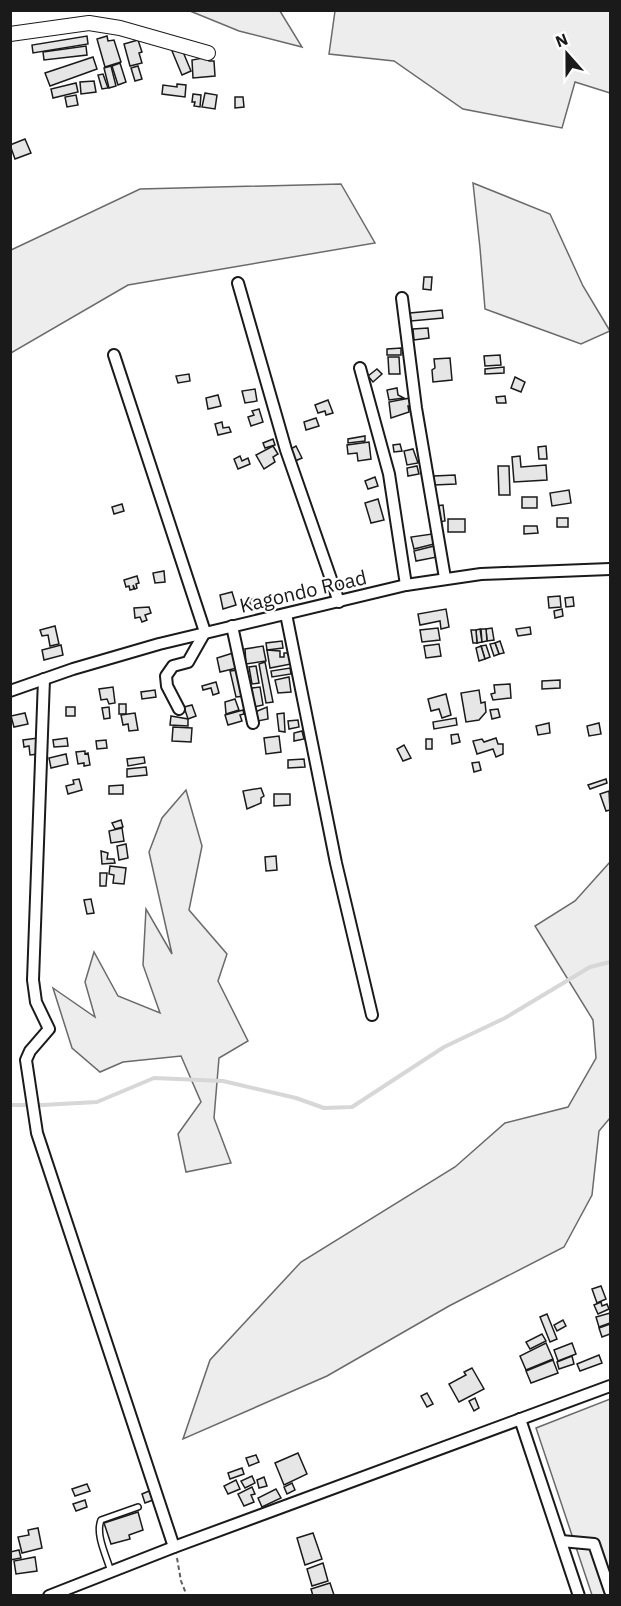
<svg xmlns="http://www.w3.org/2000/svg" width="621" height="1606" viewBox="0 0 621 1606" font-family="'IBM Plex Sans',sans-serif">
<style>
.built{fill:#ededed;stroke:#6a6a6a;stroke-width:1.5}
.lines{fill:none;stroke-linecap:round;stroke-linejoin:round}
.stream{stroke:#d7d7d7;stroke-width:4}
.building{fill:#e6e6e6;stroke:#1a1a1a;stroke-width:1.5}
.service-casing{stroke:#1a1a1a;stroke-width:8}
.minor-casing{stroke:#1a1a1a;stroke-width:14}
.tertiary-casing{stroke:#1a1a1a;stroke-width:16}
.path{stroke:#5f5f5f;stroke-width:2;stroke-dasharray:4.5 3;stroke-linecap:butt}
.service{stroke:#fff;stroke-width:5}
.minor{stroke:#fff;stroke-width:10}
.tertiary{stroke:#fff;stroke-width:14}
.labels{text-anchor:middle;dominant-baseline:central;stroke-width:4.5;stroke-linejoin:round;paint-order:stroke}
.street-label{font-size:20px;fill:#1a1a1a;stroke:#fff}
</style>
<rect width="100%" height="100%" fill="#fff"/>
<g class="built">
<polygon points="190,11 280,11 302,47 239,31"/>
<polygon points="335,11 610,11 610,93 575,82 562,128 463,109 394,61 329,54"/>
<polygon points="473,183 550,214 583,286 610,331 581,344 485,309 480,248"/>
<polygon points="341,184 375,243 128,285 11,353 11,250 140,189"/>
<polygon points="186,790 202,846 189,910 227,954 218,981 248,1041 219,1058 214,1118 231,1163 186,1172 178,1134 201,1102 181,1056 123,1062 100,1072 72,1048 53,988 95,1017 85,982 94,952 118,996 160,1013 143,965 146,909 172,954 149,852 162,818"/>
<polygon points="610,862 610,1118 599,1131 592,1195 564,1247 449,1306 327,1376 183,1439 210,1360 301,1262 455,1167 505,1123 568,1107 596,1058 593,1020 535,926 575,901"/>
<polygon points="610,1399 610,1595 592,1595 536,1428"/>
</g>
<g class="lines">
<polyline class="stream" points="10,1105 42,1105 97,1102 154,1078 223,1081 296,1098 324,1108 352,1107 444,1047 505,1018 590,967 610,962"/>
</g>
<g class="building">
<polygon points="87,36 88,44 33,53 32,45"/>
<polygon points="107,36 108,41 114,40 121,62 105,67 97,39"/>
<polygon points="138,40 142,52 139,53 142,63 130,66 124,44"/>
<polygon points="86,46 87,55 44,60 43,52"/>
<polygon points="181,47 191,71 182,75 172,51"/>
<polygon points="93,57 97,69 50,86 45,73"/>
<polygon points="208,57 209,61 214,61 215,76 193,78 192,60"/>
<polygon points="120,63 126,82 118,85 112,66"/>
<polygon points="111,66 116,86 109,88 104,68"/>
<polygon points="138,66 142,79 135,81 131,68"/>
<polygon points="103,74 108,88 102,89 98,75"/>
<polygon points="94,81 96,92 81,94 80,82"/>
<polygon points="76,83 78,92 53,98 51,89"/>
<polygon points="177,84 186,85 185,97 162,94 163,85 177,87"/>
<polygon points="205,93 217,95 215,109 202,107"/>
<polygon points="193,94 201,95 200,107 194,106 195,102 192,102"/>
<polygon points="76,95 78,105 67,107 65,97"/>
<polygon points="235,97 243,97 244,107 235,108"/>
<polygon points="25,139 31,153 15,159 10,145"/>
<polygon points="424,277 432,277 431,290 423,289"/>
<polygon points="442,310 443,318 411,321 410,313"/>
<polygon points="428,328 429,338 414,340 413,329"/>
<polygon points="401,348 401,355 387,355 387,349"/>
<polygon points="500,355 501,365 485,366 484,356"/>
<polygon points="388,357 399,357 400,374 389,374"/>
<polygon points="450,358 452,380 433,382 432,370 435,368 434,359"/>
<polygon points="504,367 504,373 485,374 485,369"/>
<polygon points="377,369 382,374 373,382 368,376"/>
<polygon points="189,374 190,381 178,383 176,376"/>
<polygon points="515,377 525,382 521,392 511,388"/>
<polygon points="397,388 398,395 404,398 389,400 387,390"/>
<polygon points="255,389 257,401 245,403 242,391"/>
<polygon points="218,395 221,406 208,409 206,398"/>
<polygon points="505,396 506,403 497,403 496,397"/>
<polygon points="410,398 411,406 408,406 409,412 391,418 389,402"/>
<polygon points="328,400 333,413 326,415 325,411 318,413 315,405"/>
<polygon points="259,409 263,422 251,426 248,417 254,415 252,411"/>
<polygon points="316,418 319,426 306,430 304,422"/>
<polygon points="222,422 223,428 229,427 231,432 218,435 215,424"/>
<polygon points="365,436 365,441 348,443 348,439"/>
<polygon points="273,439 275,445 265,448 263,443"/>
<polygon points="369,442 371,459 358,461 357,453 348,454 347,445"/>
<polygon points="400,444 402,451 394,452 393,445"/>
<polygon points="273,446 278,454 273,457 275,462 264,469 256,455"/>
<polygon points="296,446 302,458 295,461 287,451"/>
<polygon points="546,446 547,459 539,459 538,447"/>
<polygon points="413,449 418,463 407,465 404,451"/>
<polygon points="240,456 242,461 248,458 250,464 238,469 234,459"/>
<polygon points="520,456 521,467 546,465 547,480 514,482 512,457"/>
<polygon points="417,466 419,474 408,476 407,468"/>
<polygon points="498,466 509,466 510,495 499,495"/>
<polygon points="455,475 456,484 434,485 434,476"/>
<polygon points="375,477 378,486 368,489 365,481"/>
<polygon points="569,490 571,503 552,506 550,493"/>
<rect x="522" y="497" width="15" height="11"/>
<polygon points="378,499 384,520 371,523 365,503"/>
<polygon points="122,504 124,511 114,514 112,507"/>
<polygon points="443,505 445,521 439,522 436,506"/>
<rect x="557" y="518" width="11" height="9"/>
<rect x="448" y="519" width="17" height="13"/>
<polygon points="524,526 537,526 538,533 524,534"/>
<polygon points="432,534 434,544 414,549 411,537"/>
<polygon points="434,546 437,557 416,561 414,551"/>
<polygon points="164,571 165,582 155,583 153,573"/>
<polygon points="137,576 139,583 136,584 137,588 135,589 133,585 134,589 130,590 129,586 126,587 124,580"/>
<polygon points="232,592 236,605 223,609 220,595"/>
<polygon points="560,596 561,607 549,608 548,597"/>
<polygon points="573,597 574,606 566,607 565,598"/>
<polygon points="255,598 258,608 252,610 249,600"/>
<polygon points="149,607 151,613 145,615 147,620 142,622 140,617 135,618 134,608"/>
<polygon points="446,609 449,627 441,629 440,621 420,625 418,614"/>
<polygon points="562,609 563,616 555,618 554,611"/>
<polygon points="55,626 59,644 50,646 48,635 42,636 40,630"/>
<polygon points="530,627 531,634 518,636 516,629"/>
<polygon points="438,628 440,640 422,642 420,630"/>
<polygon points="492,628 494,640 487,641 486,629"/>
<polygon points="480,629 482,642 477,643 476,630"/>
<polygon points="481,629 486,629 487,641 482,642"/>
<polygon points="471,630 476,630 477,643 473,643"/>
<polygon points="282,641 283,648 267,650 266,643"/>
<polygon points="500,641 504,653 499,654 495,643"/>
<polygon points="495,643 499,654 494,656 490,644"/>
<polygon points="439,644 441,656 426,658 424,646"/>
<polygon points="61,645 63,655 44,660 42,650"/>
<polygon points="486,645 490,657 485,659 481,646"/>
<polygon points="263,646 266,661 246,664 245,649"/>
<polygon points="481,646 485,659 479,661 476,648"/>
<polygon points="267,650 280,651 280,657 284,657 284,653 288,653 291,664 270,668"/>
<polygon points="233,653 237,668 220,672 217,658"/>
<polygon points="265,662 273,702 266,703 259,664"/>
<polygon points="256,666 259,683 252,684 249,667"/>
<polygon points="290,668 291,674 272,677 271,671"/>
<polygon points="238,670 245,696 236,697 230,671"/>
<polygon points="289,677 291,692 278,693 275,680"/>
<polygon points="560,680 560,688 542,689 542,681"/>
<polygon points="216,682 219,693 213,695 211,688 203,690 202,686"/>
<polygon points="510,684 511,698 493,700 491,694 495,693 494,685"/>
<polygon points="113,687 115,703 109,704 107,699 101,700 99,689"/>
<polygon points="260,687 263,705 254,707 252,688"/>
<polygon points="155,690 156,697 142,699 141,692"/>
<polygon points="479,690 481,703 485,702 486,712 479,720 466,722 461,693"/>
<polygon points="446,694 451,715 442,718 439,709 431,711 428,699"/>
<polygon points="235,699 239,710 226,714 225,702"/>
<rect x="119" y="704" width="7" height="10"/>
<polygon points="192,705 196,716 188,719 184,707"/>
<rect x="66" y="707" width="9" height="9"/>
<polygon points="109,707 110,718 104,719 102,708"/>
<polygon points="267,707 268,719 258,721 255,712"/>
<polygon points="498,709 500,717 492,719 490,710"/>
<polygon points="243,710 244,714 240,715 242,721 228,725 225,715"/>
<polygon points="25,713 28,724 14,727 11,716"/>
<polygon points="135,713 138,730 129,731 128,724 123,725 121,715"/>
<polygon points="284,713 285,732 279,731 277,714"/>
<polygon points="171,716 188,719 188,726 170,725"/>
<polygon points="456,718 457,725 434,729 433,722"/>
<polygon points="298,720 299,727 289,729 288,721"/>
<polygon points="549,723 550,733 538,735 536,726"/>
<polygon points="599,723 601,734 589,736 587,726"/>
<polygon points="173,727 192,728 191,742 172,741"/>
<polygon points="302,731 304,739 294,741 294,733"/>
<polygon points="458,734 460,742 452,744 451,735"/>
<polygon points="279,736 281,752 266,754 264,738"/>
<polygon points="38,738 39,754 30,755 29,746 24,747 23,740"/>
<polygon points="67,738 68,746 54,747 53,740"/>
<polygon points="496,738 498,744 503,744 503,754 496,757 493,749 477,754 473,741 482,739 484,742"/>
<rect x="426" y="739" width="6" height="10"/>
<polygon points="106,740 107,748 97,749 96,741"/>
<polygon points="404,745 411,758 403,761 397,749"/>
<polygon points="85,751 85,754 88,753 90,765 84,766 84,763 78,764 76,752"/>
<polygon points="66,754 68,764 51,768 49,758"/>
<polygon points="144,757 145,763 128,766 127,759"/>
<polygon points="304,759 305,767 288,768 288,760"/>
<polygon points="479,762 481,770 474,772 472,763"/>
<polygon points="146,767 147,775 127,777 127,769"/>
<polygon points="79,779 82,790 68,794 66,786 74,784 73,780"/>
<polygon points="606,779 607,783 590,789 588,785"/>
<polygon points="123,785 123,794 109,794 109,786"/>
<polygon points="261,788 264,796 261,798 261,803 247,809 243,791"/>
<polygon points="609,791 610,810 606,811 600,794"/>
<polygon points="274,794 290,794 290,805 274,806"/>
<polygon points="121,820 123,827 115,829 112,823"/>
<polygon points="122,828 124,841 111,843 109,831"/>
<polygon points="126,844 128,858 119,860 117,846"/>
<polygon points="101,851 108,853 107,859 114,859 115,863 102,864"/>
<polygon points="276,856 277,870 266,871 265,857"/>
<polygon points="110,866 126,868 124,884 113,883 114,875 109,874"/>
<polygon points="100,873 107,873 106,886 100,886"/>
<polygon points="91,899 94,913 87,914 84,900"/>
<polygon points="601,1286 606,1299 597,1303 592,1289"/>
<polygon points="601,1302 602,1306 607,1304 609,1309 598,1314 594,1305"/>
<polygon points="610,1313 610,1323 599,1327 596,1317"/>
<polygon points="547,1314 557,1339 550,1342 540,1317"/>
<polygon points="563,1320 566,1326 557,1331 554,1325"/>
<polygon points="610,1324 610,1334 602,1337 599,1328"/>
<polygon points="542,1334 546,1341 530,1349 526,1342"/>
<polygon points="546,1343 553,1359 526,1370 520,1356"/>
<polygon points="572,1343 576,1354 558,1361 554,1350"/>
<polygon points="599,1355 602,1363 580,1371 577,1364"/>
<polygon points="572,1356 574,1364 559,1369 557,1362"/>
<polygon points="553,1360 558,1373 531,1383 526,1371"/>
<polygon points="472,1368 484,1389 459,1402 449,1384 466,1375 464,1372"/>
<polygon points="427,1393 433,1404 427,1407 421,1396"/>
<polygon points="475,1398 479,1408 474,1411 469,1401"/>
<polygon points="298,1453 307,1474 284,1485 275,1463"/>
<polygon points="256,1455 259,1462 249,1466 246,1458"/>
<polygon points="242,1468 244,1474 230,1479 228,1473"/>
<polygon points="252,1476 255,1483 245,1488 241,1481"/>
<polygon points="264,1477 267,1486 259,1488 257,1480"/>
<polygon points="236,1480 240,1489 228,1494 224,1486"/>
<polygon points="292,1483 295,1490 287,1494 284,1487"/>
<polygon points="87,1484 90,1491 75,1496 72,1489"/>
<polygon points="252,1487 255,1494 251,1495 254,1502 244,1506 238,1494"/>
<polygon points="276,1489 281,1498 262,1507 258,1498"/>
<polygon points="149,1491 153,1500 145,1503 142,1494"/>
<polygon points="85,1500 87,1507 76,1511 73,1504"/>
<polygon points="138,1512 143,1530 129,1535 130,1539 111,1544 104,1523"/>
<polygon points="38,1528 42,1548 22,1553 18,1537 29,1535 28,1530"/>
<polygon points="313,1533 322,1559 305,1565 297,1538"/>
<polygon points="19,1550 21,1558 10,1560 10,1552"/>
<polygon points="35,1557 37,1571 16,1574 14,1561"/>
<polygon points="323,1563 328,1581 312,1586 307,1569"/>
<polygon points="330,1583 334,1595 313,1596 311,1589"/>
</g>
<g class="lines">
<g class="service-casing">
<path id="service" d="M111,1572C107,1557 95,1535 101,1520L138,1507"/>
</g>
<g class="minor-casing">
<g id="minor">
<polyline points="238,283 286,450 339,602"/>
<polyline points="402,298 416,408 445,578"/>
<polyline points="114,355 205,632 188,662 173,666 166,676 167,686 179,709"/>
<polyline points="360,368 389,474 406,585"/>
<polyline points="286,614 336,863 372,1015"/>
<polyline points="232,626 253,723"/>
<polyline points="44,679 33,980 36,1002 49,1029 30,1051 26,1060 37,1133 174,1547"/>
<polyline points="10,691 73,669 159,644 406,585 481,574 610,569"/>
<polyline points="520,1419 579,1596"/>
<polyline points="561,1541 594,1544 610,1591"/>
<polyline points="49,1596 174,1547 610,1386"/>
</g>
</g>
<g class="tertiary-casing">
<polyline id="tertiary" points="10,34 89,23 120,28 208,53"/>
</g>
<polyline class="path" points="177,1558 181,1581 187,1596"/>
<use href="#service" class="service"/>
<use href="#minor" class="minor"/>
<use href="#tertiary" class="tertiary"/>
</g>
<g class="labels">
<g class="street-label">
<text transform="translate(303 591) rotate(-13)">Kagondo Road</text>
</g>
</g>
<rect width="621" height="1606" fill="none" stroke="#1a1a1a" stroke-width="24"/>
<g transform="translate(567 54) rotate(339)" stroke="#ffffff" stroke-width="4.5" paint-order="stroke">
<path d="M0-4.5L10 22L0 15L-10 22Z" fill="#1a1a1a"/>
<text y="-9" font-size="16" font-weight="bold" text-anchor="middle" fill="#1a1a1a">N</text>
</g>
</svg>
